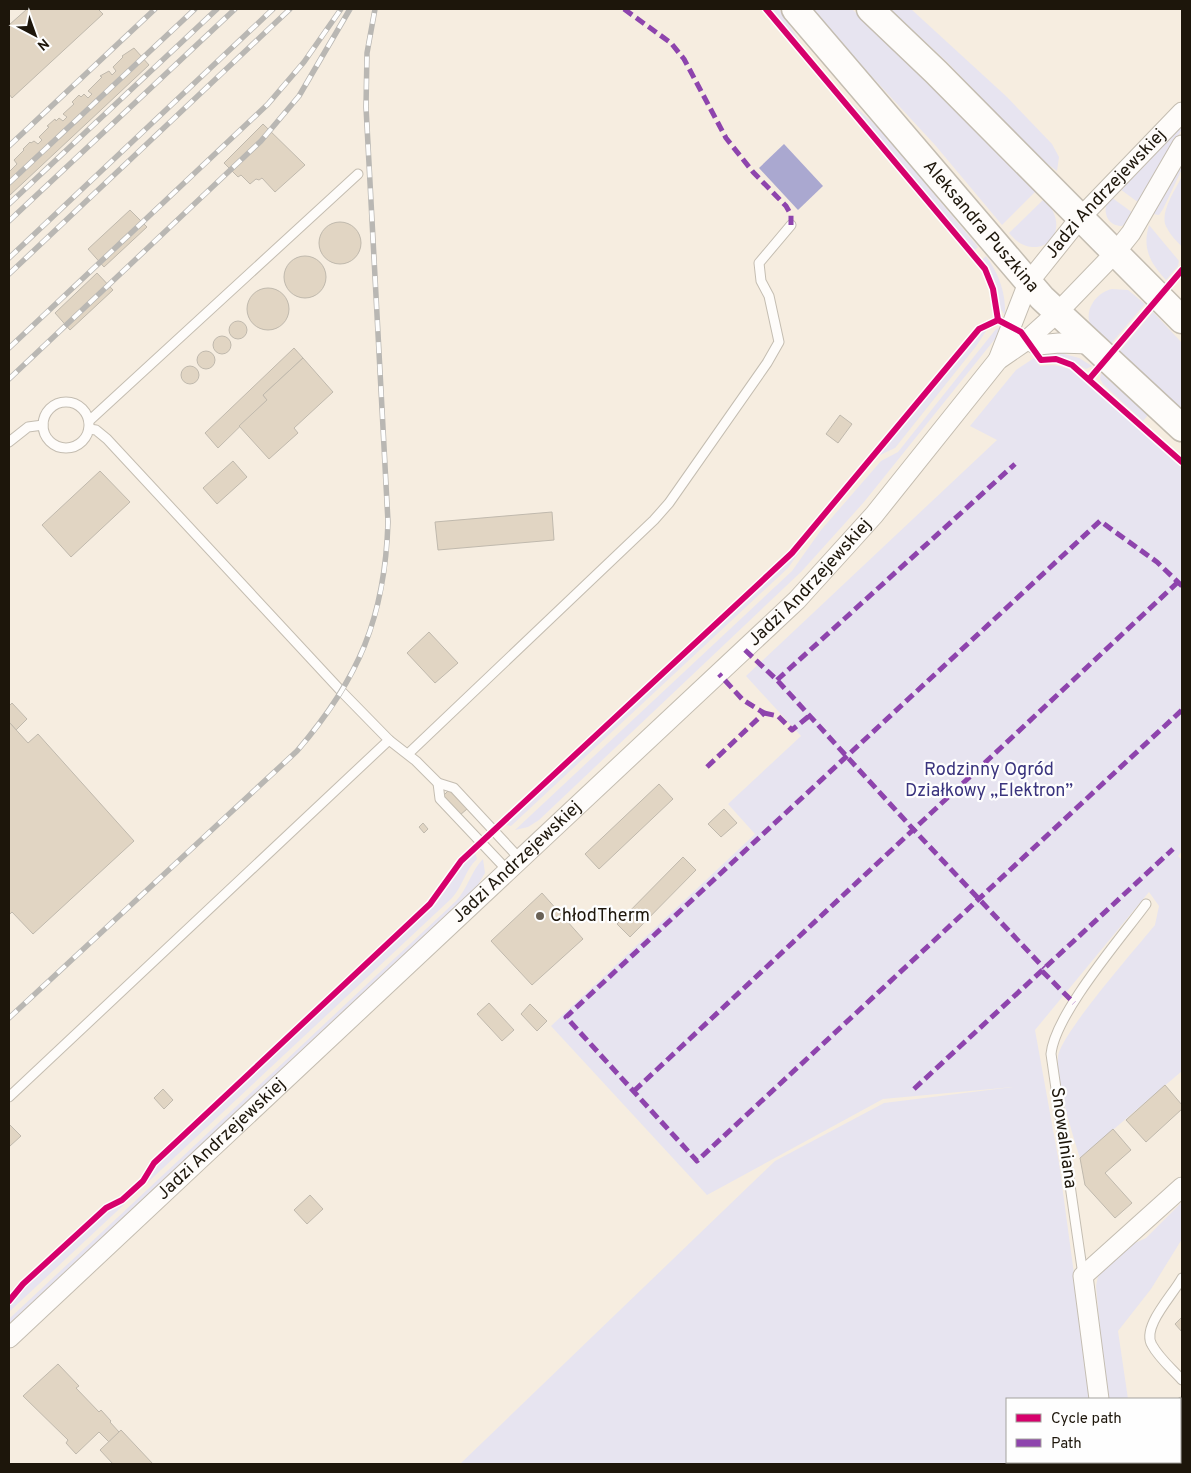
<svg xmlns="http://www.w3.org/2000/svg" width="1191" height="1473" viewBox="0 0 1191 1473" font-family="Overpass,sans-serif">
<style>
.green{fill:#e7e4f0}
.water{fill:#aaa8d0}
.building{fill:#e1d5c3;stroke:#c0b9ad}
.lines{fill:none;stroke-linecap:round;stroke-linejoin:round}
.service-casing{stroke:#c4bdb1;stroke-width:11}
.minor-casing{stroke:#c4bdb1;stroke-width:21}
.secondary-casing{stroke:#c4bdb1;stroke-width:29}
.service{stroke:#fefcfa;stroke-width:9}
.minor{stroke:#fefcfa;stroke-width:19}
.secondary{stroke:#fefcfa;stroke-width:26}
.rail-casing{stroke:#b9b7b3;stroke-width:5.5}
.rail{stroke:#fefefe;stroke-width:4;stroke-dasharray:11;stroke-linecap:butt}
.quiet{stroke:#8e44ad;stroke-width:5;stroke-dasharray:10 5;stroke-linecap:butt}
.cycleway-casing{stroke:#fefefe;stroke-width:9}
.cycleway{stroke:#d6006c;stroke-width:6}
.poi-dot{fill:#696156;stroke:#fefefe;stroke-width:2}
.labels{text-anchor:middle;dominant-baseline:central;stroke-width:4.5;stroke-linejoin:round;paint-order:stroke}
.street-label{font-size:18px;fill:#1d160b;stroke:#fefefe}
.park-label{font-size:18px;fill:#3a347e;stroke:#fefefe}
.poi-label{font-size:18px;fill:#1d160b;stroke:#fefefe;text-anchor:start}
</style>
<rect width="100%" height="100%" fill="#f6ede0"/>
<g class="green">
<polygon points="769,9 779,9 808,54"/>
<polygon points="812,9 852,9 1036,191 1002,225 935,145 851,54"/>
<polygon points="890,9 911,9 1007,97 1052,144 1059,157 1057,171 1038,157 947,62"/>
<polygon points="850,102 880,129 978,247 974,251"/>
<polygon points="1182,122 1182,129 1139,203 1120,189"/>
<polygon points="1180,166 1182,169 1163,209 1159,215 1153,214"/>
<path d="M1182,176V247C1177,241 1170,235 1167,228C1158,214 1176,189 1182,176Z"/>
<path d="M1111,197L1133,213L1126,223L1122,226C1110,226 1104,217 1106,205Z"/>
<path d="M1044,199C1077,233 1036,267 1009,233Z"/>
<path d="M1149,225L1179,261L1178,266L1166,280C1150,263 1142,248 1149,225Z"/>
<path d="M986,256C999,274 1006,293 1005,315L1000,308L993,281L981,261Z"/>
<path d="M1112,289L1128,290L1145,304L1109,346C1104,340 1097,335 1093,329C1081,313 1096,292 1112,289Z"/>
<polygon points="1153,312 1182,343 1182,411 1118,353"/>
<polygon points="989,326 977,345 895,448 878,456 835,506 898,432 973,338"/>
<polygon points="1002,326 999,334 864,502 802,571 539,820 528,827 515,830 792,571 821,530 881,461 898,452 996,329"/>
<polygon points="1057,352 1079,358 1092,366 1086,369 1069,359 1042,354"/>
<path d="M1034,358L1040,366C1055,364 1064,366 1077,373L1182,468V851L1178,856L1182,860V1071L1080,1158C1072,1132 1056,1083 1058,1057C1059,1036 1137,947 1155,925L1159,906L1149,892L1035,1030L1059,1163L1091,1399H1007V1462H1100V1464H460L775,1161L884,1103L1013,1087L883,1099L707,1195L551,1026L755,834L728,804L801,736L746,676L997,440L970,426L1016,370Z"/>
<polygon points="1101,373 1148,415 1143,421 1103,384 1100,379"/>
<polygon points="816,529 788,568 511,826 505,825 787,561"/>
<path d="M475,852L477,859C465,870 463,886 452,898L9,1312V1306L20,1290L107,1210L123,1203L146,1182L156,1164L431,907L454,874Z"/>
<path d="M483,859L485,873L476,888L9,1324V1319L456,901C468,888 471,871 483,859Z"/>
<polygon points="1182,1202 1182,1239 1151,1289 1118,1331 1128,1399 1106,1399 1096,1286 1099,1271 1124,1248 1146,1238"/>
<polygon points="1182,1429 1182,1464 1128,1464 1131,1462 1180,1462 1180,1432"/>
</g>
<polygon class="water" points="784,144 823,186 798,210 759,168"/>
<g class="building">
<polygon points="27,9 98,9 103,14 12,98 9,94 9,25"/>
<polygon points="134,48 149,65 9,196 9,172 17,164 14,160 24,150 23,149 30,142 31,143 34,141 38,144 42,140 39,137 49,127 47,126 55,119 56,121 59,118 63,121 67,117 63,114 74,104 72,102 79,95 81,97 84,94 88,98 92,94 88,91 102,77 100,76 109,71 112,75 116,71 113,67 123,57 122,56"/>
<polygon points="263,124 305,165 275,192 262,178 259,180 256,179 250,184 241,175 238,177 224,163"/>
<polygon points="130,210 147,227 104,267 88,249"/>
<circle cx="340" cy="243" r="21"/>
<circle cx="305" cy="277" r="21"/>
<polygon points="97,273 113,290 70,330 55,313"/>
<circle cx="268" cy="309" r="21"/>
<circle cx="238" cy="330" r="9"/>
<circle cx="222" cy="345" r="9"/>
<polygon points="294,348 303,358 263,395 267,400 218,448 205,433"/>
<circle cx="206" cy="360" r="9"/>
<polygon points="303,358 333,392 294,428 298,433 269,459 239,426 267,400 263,395"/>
<circle cx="190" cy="375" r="9"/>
<polygon points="840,415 852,424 838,443 826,434"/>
<polygon points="233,461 247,477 217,504 203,488"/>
<polygon points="100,471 130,502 71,557 42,525"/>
<polygon points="552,512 554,540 438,550 435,522"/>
<polygon points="429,632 458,663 435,683 407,653"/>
<polygon points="12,703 27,719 16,730 9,722 9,706"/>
<polygon points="9,722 28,743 38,734 134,841 33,934 12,912 9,915"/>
<polygon points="659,784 673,799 599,869 585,854"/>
<polygon points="449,790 467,809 460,815 442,797"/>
<polygon points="724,809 737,823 721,837 708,824"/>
<polygon points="423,823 428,829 424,833 419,827"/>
<polygon points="683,857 696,870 630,937 617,924"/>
<polygon points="542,893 583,939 532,985 491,941"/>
<polygon points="489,1003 514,1030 502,1041 477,1014"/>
<polygon points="530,1004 547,1021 537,1031 521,1014"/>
<polygon points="1165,1085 1182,1105 1182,1109 1146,1142 1126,1120"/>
<polygon points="163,1089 173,1100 164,1109 154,1098"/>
<polygon points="9,1124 21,1136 10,1146 9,1144"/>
<polygon points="1113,1129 1131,1150 1105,1173 1132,1203 1115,1218 1085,1185 1080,1158"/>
<polygon points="310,1195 323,1209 307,1224 294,1210"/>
<polygon points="1182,1317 1182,1332 1175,1324"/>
<polygon points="58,1364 79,1386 76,1388 99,1412 101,1410 111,1421 110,1422 119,1432 109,1442 99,1432 76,1454 66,1443 68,1440 23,1396"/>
<polygon points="121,1430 153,1464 113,1464 100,1450"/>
</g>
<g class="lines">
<g class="service-casing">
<g id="service">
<circle cx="66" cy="425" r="23"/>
<polyline points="89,421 358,174"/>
<polyline points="9,442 28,427 43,425"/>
<polyline points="389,740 416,761 438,783 454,788 521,860"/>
<polyline points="408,754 654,520 669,503 767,363 779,342 769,296 761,281 759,263 791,225"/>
<polyline points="438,783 440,799 508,871"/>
<polyline points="9,1097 389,740 342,692 107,439 96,430 89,429"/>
<path d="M1083,1275L1051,1054C1055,1014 1121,938 1146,904"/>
<path d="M1182,1278C1173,1295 1141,1327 1152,1345C1159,1358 1172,1369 1182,1380"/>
<polyline points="1180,1405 1182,1402"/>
</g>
</g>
<g class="minor-casing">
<g id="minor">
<polyline points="1027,340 1038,345 1059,343 1090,344"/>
<path id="s1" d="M998,360L1028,283L1080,218L1182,112"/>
<path id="s2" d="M9,1338L797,600L874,515L998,360L1027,340L1057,313L1115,253L1131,233L1182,145"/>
<polyline points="1099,1399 1083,1276 1182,1187"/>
<polyline points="1107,1462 1108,1464"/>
</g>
</g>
<g class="secondary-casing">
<g id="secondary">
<path id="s3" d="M795,9L1042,298L1182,428"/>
<polyline points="870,9 936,72 1182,320"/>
</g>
</g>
<use href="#service" class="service"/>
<use href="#minor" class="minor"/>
<use href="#secondary" class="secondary"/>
<g class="rail-casing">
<g id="rail">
<polyline points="9,146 155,9"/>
<polyline points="9,183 195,9"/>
<polyline points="9,204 217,9"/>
<polyline points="9,221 235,9"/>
<polyline points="9,258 273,9"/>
<polyline points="9,274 290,9"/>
<polyline points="9,348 268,104 304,62 341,9"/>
<polyline points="9,379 261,141 299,96 350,9"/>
<path d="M9,1018L297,751C359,679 385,617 388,522L366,107L367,53L375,9"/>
</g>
</g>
<use href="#rail" class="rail"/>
<g class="quiet">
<polyline points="624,9 671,43 684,59 726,138 753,172 786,206 791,215 791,225"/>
<polyline points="1182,586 1157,562 1100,521 566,1017 697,1161 1182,710"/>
<polyline points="745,650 777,680 913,829 1044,968"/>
<polyline points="777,680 1015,464"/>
<polyline points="764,713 778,716 792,730 809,716"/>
<polyline points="707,767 764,713 743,700 719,674"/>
<polyline points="1042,971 1074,1003"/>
<polyline points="914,1089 1173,849"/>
<polyline points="634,1091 1178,582"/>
</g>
<g class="cycleway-casing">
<g id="cycleway">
<polyline points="766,9 985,269 993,289 998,320"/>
<polyline points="1090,378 1182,270"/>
<polyline points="9,1301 23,1284 106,1208 122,1200 143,1181 154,1163 430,904 461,861 792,553 979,329 998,320 1021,332 1041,360 1056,359 1072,365 1182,462"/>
</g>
</g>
<use href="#cycleway" class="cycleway"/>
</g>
<circle class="poi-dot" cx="540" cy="916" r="5"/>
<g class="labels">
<g class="street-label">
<text stroke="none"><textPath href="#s1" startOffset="201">Jadzi Andrzejewskiej</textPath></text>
<text stroke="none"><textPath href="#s3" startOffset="286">Aleksandra Puszkina</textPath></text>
<text stroke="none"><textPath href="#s2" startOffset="1101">Jadzi Andrzejewskiej</textPath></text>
<text stroke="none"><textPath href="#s2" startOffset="696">Jadzi Andrzejewskiej</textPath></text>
<text transform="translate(1063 1138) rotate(82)">Snowalniana</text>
<text stroke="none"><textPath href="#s2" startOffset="291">Jadzi Andrzejewskiej</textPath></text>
</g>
<g class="park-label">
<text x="989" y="770">Rodzinny Ogród<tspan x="989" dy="21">Działkowy „Elektron”</tspan></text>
</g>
<g class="poi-label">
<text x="550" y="916">ChłodTherm</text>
</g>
</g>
<rect width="1191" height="1473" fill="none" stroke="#1d160b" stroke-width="20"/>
<rect x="1006" y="1398" width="175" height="65" fill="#fefefe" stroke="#a4a19d"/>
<rect x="1016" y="1414" width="25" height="8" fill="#d6006c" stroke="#a4a19d"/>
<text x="1051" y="1423" font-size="15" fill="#1d160b">Cycle path</text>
<rect x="1016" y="1439" width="25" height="8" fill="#8e44ad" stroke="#a4a19d"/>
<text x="1051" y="1448" font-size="15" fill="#1d160b">Path</text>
<g transform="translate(35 35) rotate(139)" stroke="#fefefe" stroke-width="4" paint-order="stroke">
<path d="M0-4L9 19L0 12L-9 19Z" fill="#1d160b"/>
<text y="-8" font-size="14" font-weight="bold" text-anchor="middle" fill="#1d160b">N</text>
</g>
</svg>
